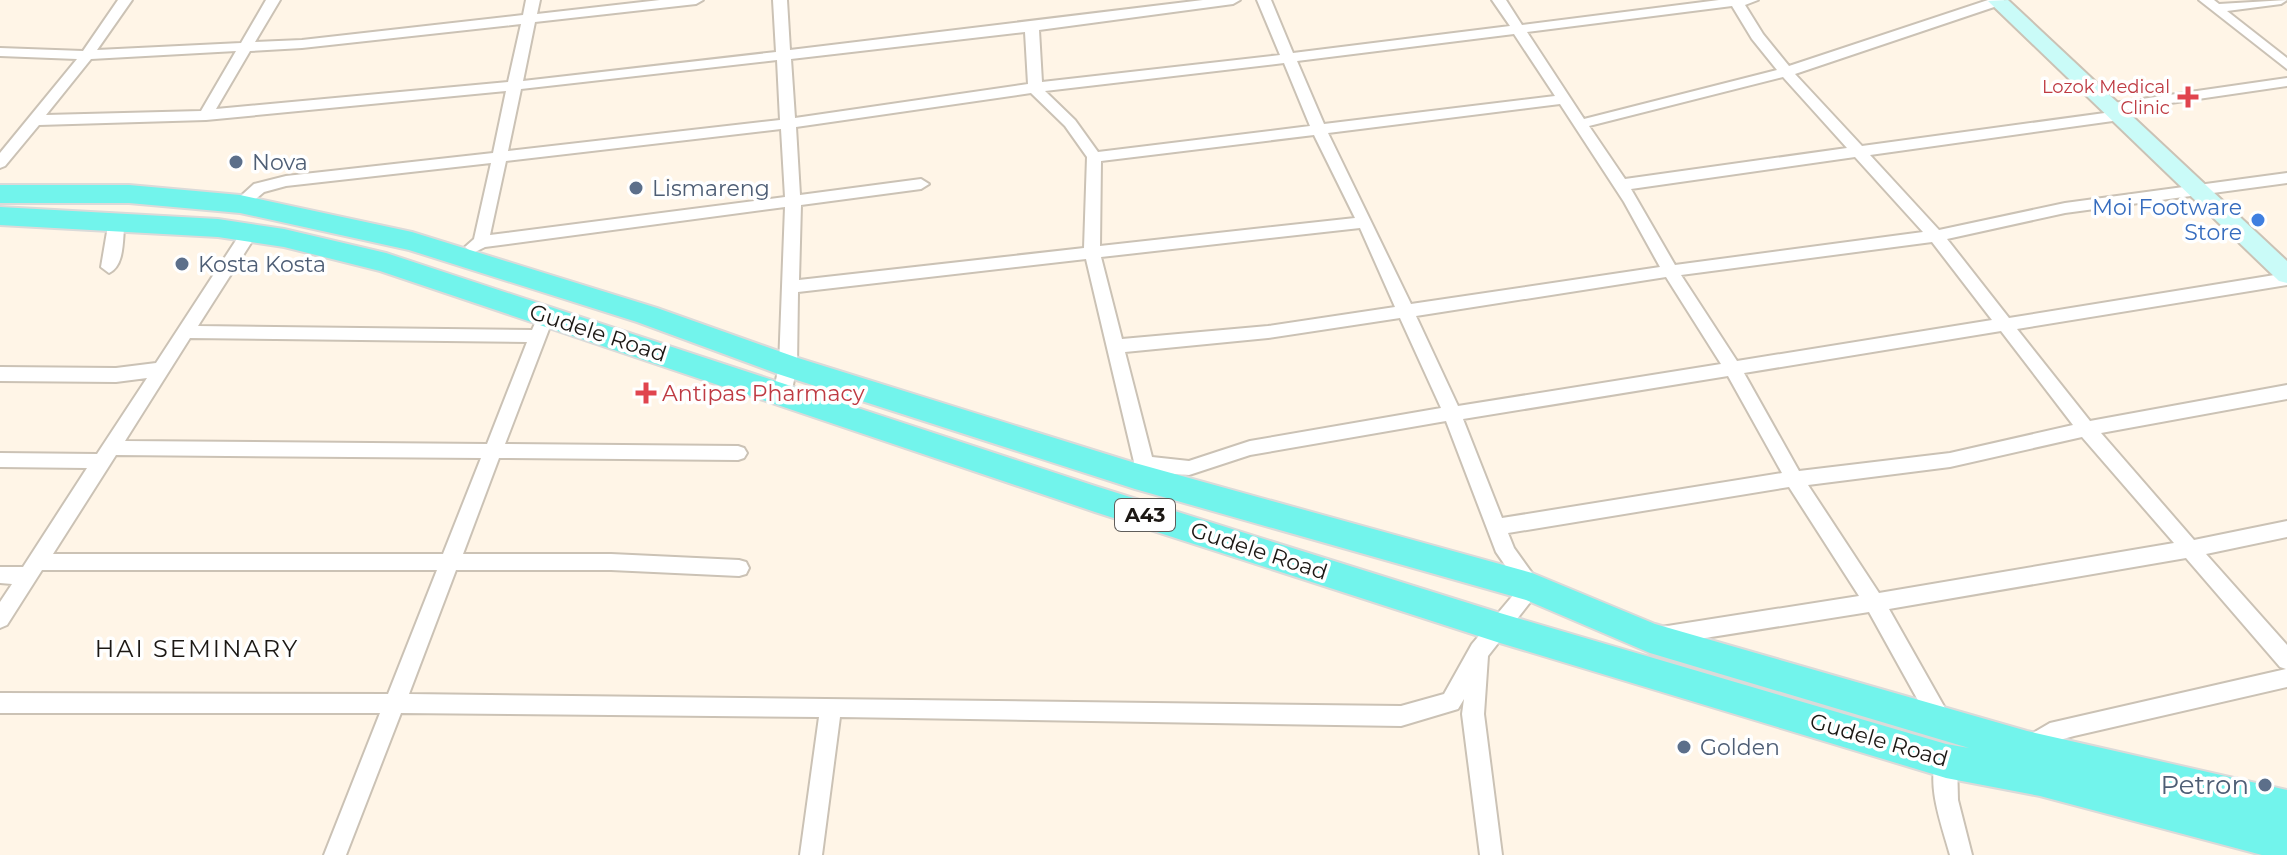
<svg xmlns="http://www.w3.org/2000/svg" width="2287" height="855" viewBox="0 0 2287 855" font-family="Montserrat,sans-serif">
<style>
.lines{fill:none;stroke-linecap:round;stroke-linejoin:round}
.minor-casing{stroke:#cbc2b5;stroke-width:4}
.secondary-casing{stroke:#cbc2b5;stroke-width:4}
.trunk-casing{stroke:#dbdad9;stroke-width:4}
.minor{fill:#fff;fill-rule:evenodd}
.secondary{fill:#cafbf8;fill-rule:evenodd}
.trunk{fill:#72f4ec;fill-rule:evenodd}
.health-dot{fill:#e0444e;stroke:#fff;stroke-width:3}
.service-dot{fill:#5c6f8a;stroke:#fff;stroke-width:3}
.shop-dot{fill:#3f7fe0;stroke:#fff;stroke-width:3}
.labels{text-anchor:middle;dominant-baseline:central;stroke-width:7;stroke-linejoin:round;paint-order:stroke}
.far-health-label{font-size:18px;fill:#be3a42;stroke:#fff;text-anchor:end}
.shield{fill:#fff;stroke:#605d5a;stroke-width:2}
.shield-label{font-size:20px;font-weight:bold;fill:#1c1814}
.service-label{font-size:22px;fill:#4e5e75;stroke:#fff;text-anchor:start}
.shop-label{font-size:22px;fill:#366cbe;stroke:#fff;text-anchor:end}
.street-label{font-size:22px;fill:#1c1814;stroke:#fff}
.health-label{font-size:22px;fill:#be3a42;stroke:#fff;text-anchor:start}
.neighbourhood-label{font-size:24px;letter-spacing:2px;fill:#1c1814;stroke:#fff}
.near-service-label{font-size:26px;fill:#4e5e75;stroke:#fff;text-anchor:end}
</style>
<rect width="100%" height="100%" fill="#fff5e7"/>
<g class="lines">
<g class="minor-casing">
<g id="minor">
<path d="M118,0H132L97,50L241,43L266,0H280L255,42L302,40L523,15L526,0H540L537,14L660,0H703L696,4L535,22L523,81L776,52L773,0H787L790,50L1203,0H1240L1233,4L1039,30L1042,82L1280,55L1257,0H1271L1293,53L1510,26L1492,0H1506L1522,25L1719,0H1758L1745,5L1763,34L1789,66L1988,0H2004L2003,4L1795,74L1862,146L2112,112L2105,107L2107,104L2287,78V86L2116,111L2125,112L2127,115L2120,120L1870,155L1939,230L2065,203L2287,173V183L2065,213L1947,239L2009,318L2287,273V285L2017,329L2090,421L2287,385V399L2101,433L2194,540L2287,521V537L2206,554L2287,645V687L2074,736L2056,741L2027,758L2019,755L2016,748L2019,741L2050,723L2286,669L2280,667L2186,558L1889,609L1954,724L1951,731L1943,734L1935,731L1869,612L1661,645L1654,642L1651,636L1654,630L1661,627L1859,596L1789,487L1508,533L1514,548L1542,587L1488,656L1484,714L1502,855H1480L1462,714L1464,699L1458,709L1401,726L840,717L822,855H800L819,717L401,713L346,855H324L380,713H0V693L388,694L437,570H42L7,625L0,628V602L12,584L0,583V567H23L87,468L0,467V453L97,454L147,378L116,382L0,381V367L116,368L156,363L244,228L250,227L258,232L198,326L532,330L540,312L546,310L554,316L505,444L738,446L744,448L747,453L744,458L738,460L499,458L463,554H611L739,560L746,562L749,568L746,574L739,576L611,570H456L409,694L1401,706L1444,694L1472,644L1520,587L1496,552L1446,421L1250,455L1189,475L1148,472L1143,479H1129L1127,474L1134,462L1086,259L798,292L797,366L791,394L782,401L773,394L779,366L785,207L485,247L473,253L465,247L474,239L491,163L286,186L264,192L245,208H235L232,204L254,184L286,176L493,153L506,91L206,120L39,125L5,166L0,168V153L77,59L0,56V48L83,51ZM1732,6L1752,39L1777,70L1584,119L1527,32ZM521,24L508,82L216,109L250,51L302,48ZM1025,32L1028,84L795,118L791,59ZM1514,34L1555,96L1324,124L1297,61ZM236,51L201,111L46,115L91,59ZM777,60L780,120L508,151L521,89ZM1284,63L1310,126L1098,152L1075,120L1045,91ZM1783,77L1847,148L1625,179L1589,126ZM1031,93L1065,126L1087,157L1084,248L799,280L801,205L921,189L929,184L921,179L800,195L796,127ZM1560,104L1624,202L1660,267L1411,304L1328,133ZM781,129L785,197L490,235L506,161ZM1314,135L1355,218L1100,246L1101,161ZM1855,157L1923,232L1675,265L1631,189ZM1360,228L1395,307L1268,326L1122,339L1101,257ZM1932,242L1992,320L1737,361L1681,275ZM1666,277L1721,364L1458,406L1416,316ZM1400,318L1441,408L1250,441L1189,461L1152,457L1125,352L1268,338ZM2001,331L2073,425L1950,453L1799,471L1744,373ZM190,338L527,342L487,444L125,441ZM1728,376L1782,473L1502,518L1463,419ZM2082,437L2174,543L1879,593L1808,485L1950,467ZM116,455L481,458L443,554H53Z"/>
<polygon points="2199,0 2214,0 2219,4 2287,0 2281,4 2227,11 2287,58 2287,69"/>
<path d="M117,215L125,220C122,236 126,265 109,273L101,267L109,220Z"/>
<path d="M1946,751L1954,754L1957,761L1958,800L1972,855H1950C1942,825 1925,783 1938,754Z"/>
</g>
</g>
<g class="secondary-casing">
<polygon id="secondary" points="2008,0 2287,261 2287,283 2279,281 1988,1"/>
</g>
<g class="trunk-casing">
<polygon id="trunk" points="0,185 129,185 240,195 412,232 657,308 798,358 1135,463 1532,573 1655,624 2027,731 2287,790 2287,855 2262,855 2040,796 1946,778 1500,643 1095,512 380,271 284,247 218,237 0,225 0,207 218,219 284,229 386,253 1095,486 1500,613 1946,744 1969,748 1650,653 1526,600 1135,489 778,374 637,322 409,250 240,213 129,203 0,203"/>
</g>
<use href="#minor" class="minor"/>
<use href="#secondary" class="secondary"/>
<use href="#trunk" class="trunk"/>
</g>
<g class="health-dot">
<path d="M2184 85h8v8h8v8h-8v8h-8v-8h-8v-8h8z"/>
<path d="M642 381h8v8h8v8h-8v8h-8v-8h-8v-8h8z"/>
</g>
<g class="service-dot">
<circle cx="236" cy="162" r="8"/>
<circle cx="636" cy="188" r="8"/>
<circle cx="182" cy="264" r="8"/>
<circle cx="1684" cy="747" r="8"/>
<circle cx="2265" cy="785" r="8"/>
</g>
<circle class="shop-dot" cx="2258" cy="220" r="8"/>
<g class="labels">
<g class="far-health-label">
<text x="2170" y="87">Lozok Medical<tspan x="2170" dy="21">Clinic</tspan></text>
</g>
<rect class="shield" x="1115" y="499" width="60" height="32" rx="6"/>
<g class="shield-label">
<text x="1145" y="515">A43</text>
</g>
<g class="service-label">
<text x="252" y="162">Nova</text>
<text x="652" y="188">Lismareng</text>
<text x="198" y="264">Kosta Kosta</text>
<text x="1700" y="747">Golden</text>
</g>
<g class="shop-label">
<text x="2242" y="207">Moi Footware<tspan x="2242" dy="25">Store</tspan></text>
</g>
<g class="street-label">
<text transform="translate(598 333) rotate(18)">Gudele Road</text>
<text transform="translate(1259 551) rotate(18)">Gudele Road</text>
<text transform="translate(1879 740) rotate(16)">Gudele Road</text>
</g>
<g class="health-label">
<text x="662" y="393">Antipas Pharmacy</text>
</g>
<g class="neighbourhood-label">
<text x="197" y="648">HAI SEMINARY</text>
</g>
<g class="near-service-label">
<text x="2249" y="785">Petron</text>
</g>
</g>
</svg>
